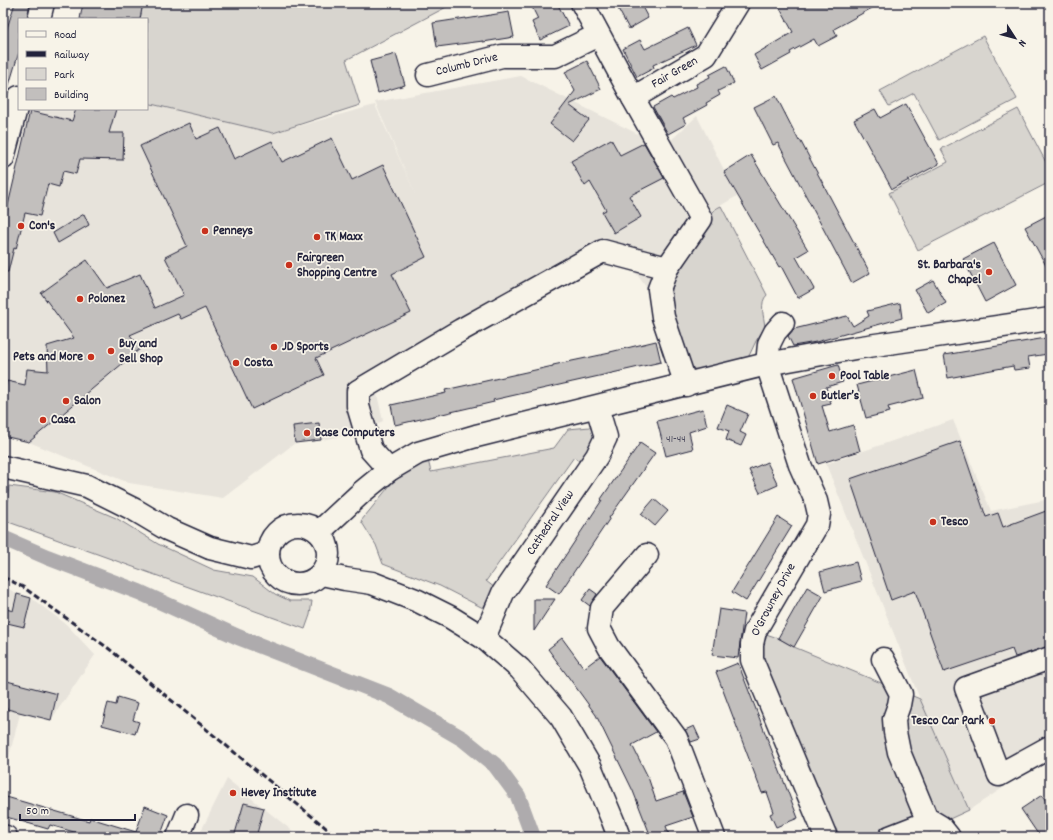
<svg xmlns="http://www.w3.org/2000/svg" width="1053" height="840" viewBox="0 0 1053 840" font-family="Dekko,sans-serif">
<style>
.built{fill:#e7e3db}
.green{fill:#d8d5cf;stroke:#7d7c85}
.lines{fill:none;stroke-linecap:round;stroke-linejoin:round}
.canal{stroke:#aeabad;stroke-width:16}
.building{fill:#c2bfbd;stroke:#22223b}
.minor-casing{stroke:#22223b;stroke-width:25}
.major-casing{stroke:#22223b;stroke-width:25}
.minor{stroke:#f7f3e8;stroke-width:22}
.major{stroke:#f7f3e8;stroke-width:22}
.rail{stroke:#22223b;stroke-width:3;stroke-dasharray:6 3;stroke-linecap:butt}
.poi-dot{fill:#c8321e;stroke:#f7f3e8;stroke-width:1.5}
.labels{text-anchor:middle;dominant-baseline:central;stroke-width:3.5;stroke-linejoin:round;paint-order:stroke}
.number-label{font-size:11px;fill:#4a495c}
.street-label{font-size:13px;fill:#22223b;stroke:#f7f3e8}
.poi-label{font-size:13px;font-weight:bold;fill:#22223b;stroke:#f7f3e8;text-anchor:start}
</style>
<rect width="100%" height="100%" fill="#f7f3e8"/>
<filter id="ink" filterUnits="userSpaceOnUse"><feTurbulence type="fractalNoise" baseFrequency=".025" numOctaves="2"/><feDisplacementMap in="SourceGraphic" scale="8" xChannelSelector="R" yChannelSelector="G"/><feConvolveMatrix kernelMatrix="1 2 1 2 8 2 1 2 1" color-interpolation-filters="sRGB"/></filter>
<g filter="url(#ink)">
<g class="built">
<polygon points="521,76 642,136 668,143 697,116 737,196 713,210 709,225 704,235 680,270 675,278 672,289 646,287 633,269 604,262 490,328 472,318 377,394 383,421 354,434 321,440 295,443 223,498 129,483 29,442 3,436 3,227 31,109 147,109 147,103 273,133 375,105 415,193 375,102"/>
<polygon points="953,420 991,511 1050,499 1050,757 969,810 920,699 826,464"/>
<polygon points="3,585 17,594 31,598 66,624 95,655 51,720 20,714 6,768 3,774"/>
<polygon points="227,779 300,837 198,837"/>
</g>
<g class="green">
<polygon points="143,3 454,3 346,60 360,105 273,133 147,103 147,19 140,19"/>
<polygon points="983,36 1017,99 939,140 914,93 889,106 880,91"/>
<polygon points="1018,109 1050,170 1050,182 918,250 889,193 948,162 941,149"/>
<path d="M721,206L767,295C759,302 764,317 765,327L756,341L748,358L700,370L694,369L691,366C682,341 663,303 676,277C683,262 695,250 703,236C713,221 702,215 721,206Z"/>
<polygon points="590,427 597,440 583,464 574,457 486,581 495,588 483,608 440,586 383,564 376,545 361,521 396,478 428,460 431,472 554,448 568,429"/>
<polygon points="9,486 55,492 116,518 158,544 214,570 253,577 275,594 290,601 312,601 310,615 305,629 3,520 3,501 8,501"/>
<polygon points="763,633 778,638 794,647 920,699 969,810 943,822 914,817 869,837 852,837 840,834 824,813 764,668"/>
</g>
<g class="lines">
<polyline class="canal" points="3,538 47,557 139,592 238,637 389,696 463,739 495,765 518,796 533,837"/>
</g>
<g class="building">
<polygon points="15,3 30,3 27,19 19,19 19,52 6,95 3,94 3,41"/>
<polygon points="83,3 143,3 140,19 80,19"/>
<polygon points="530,3 557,3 569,26 540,40 532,22 538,19"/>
<polygon points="615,3 640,3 648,18 629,29"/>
<polygon points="777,3 881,3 834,29 837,36 818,46 814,39 790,52 791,54 762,70 754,55 793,32"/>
<polygon points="509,12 514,37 483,42 483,41 437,47 433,23 466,18 466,19"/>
<polygon points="688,28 696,45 653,65 654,68 637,77 623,49 640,40 645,49"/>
<polygon points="396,54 405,85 378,93 370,61"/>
<polygon points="587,61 601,89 569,105 589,120 572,141 550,124 575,91 565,72"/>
<polygon points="726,66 734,83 718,91 720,95 706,103 707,105 683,118 686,124 668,134 653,107 671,97 673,99 697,87 696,84 710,77 709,75"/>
<polygon points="776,96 799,141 800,140 870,273 852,283 778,143 773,145 754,107"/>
<polygon points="906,104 939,164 892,189 854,120 875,109 880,118"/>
<polygon points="76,109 116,109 109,133 124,133 123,160 80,159 76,174 63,171 59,187 48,184 40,216 25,213 16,249 14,248 8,272 3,272 3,227 30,111 72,121"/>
<polygon points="189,123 196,139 220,128 234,159 272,141 282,162 332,138 352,180 383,165 426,257 392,274 411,313 316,358 324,375 252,409 205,308 181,319 178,314 130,335 141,348 29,442 3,436 3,395 7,381 25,385 27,369 48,371 47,346 74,338 41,293 87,260 107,288 140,274 155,308 184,295 165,257 187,246 140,146"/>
<polygon points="611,139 620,155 644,143 664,178 629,196 641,217 614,233 602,212 606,210 590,182 585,186 571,161"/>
<polygon points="751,155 808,250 796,257 814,289 798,298 781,266 779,267 724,172"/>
<polygon points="84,214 89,225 58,243 53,233"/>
<polygon points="1050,214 1050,273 1025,227"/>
<polygon points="994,243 1016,285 985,302 963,259"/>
<polygon points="933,280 946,303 928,313 915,290"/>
<polygon points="900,303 902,318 816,342 793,346 788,336 794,329 847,316 853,326 869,316 867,311"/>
<polygon points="1046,338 1048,354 1028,357 1030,368 1014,370 1013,366 948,378 944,355"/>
<polygon points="656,341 661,362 493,400 494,402 395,425 391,405 446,393 445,390 553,366 553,365 610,353 610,352"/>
<polygon points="838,365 843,382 826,387 831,404 822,406 830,432 853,425 860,451 818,464 793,378"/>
<polygon points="916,370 923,398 888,407 890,412 866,418 857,385"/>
<polygon points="727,405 748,414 740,432 746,435 741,446 726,440 729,431 718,427"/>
<polygon points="703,409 707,426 689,432 693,449 666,456 657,421"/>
<polygon points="319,423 321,440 295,443 293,426"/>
<polygon points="960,441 986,517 998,513 1003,527 1046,511 1050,523 1050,646 1015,657 1012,649 944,672 915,591 891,600 850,479"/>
<polygon points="640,443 655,453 609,518 610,518 559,594 546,585 602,500 601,499"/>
<polygon points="767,462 778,485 760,493 749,470"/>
<polygon points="654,499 668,511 655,526 641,514"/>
<polygon points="778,517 792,526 746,601 732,592"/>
<polygon points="856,562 861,581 825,591 820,572"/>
<polygon points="807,587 823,596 794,647 778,638"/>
<polygon points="590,589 597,594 590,606 582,600"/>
<polygon points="17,594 31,598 24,627 3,622 3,608 13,611"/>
<polygon points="534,599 555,599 534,631"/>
<polygon points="719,609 744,613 738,658 712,655"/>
<polygon points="562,638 584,668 600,656 656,732 632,745 648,777 656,801 683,792 693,817 666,826 670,837 651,837 633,791 596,715 548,649"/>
<polygon points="738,663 798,818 776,827 770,814 774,812 767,792 762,793 716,672"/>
<polygon points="3,680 57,694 51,720 3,708"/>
<polygon points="118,697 138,703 133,720 139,722 135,734 102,725 108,703 116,705"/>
<polygon points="694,726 700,739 691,742 685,730"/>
<polygon points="1042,795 1050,807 1050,837 1040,837 1021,809"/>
<polygon points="3,796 89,821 90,818 136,832 145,806 168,815 160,837 91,837 50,825 48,829 3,816"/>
<polygon points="244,803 264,808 256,837 234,837"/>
</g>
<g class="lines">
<g class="minor-casing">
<g id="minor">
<polyline points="582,3 633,98 701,219 667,268 659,289 663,317 686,385"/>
<polyline points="428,75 502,56 555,56 598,35"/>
<polyline points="633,98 706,55 738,3"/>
<polyline points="783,323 775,332 769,344 767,364 800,465 816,501 819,514 817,525 755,631 752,644 752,660 826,837"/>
<polyline points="3,467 87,486 135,510 167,529 210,548 251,558 268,553"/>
<polyline points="389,470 371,450 358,406 358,391 461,330 603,251 667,268"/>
<circle cx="298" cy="554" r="30"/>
<polyline points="319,532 362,492 389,470 418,453 476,436 767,364 855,348 1050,319"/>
<polyline points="647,555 602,608 599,628 609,647 676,738 714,837"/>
<polyline points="322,574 345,579 372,583 418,601 450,617 484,638 520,669 561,717 590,766 613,821 619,837"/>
<polyline points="484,638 503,593 597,456 606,437 597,407"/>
<polyline points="1050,658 966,688 999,775 1050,747"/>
<polyline points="883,659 901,694 899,705 894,719 895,732 899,752 928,822"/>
<polyline points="3,836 6,837"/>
<polyline points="178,837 187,815"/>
<polyline points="890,837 931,821 941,827 949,837"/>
</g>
</g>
<g class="major-casing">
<g id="major">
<polyline points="39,19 43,3"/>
<polyline points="3,158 19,97"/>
</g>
</g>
<use href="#minor" class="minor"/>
<use href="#major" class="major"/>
<polyline class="rail" points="3,577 23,587 108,648 337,837"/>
</g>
</g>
<g class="poi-dot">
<circle cx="21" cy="226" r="4"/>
<circle cx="205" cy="231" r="4"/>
<circle cx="317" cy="237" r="4"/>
<circle cx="289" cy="265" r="4"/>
<circle cx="989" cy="272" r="4"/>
<circle cx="80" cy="299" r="4"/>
<circle cx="274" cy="347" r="4"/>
<circle cx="111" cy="351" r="4"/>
<circle cx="91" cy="357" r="4"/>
<circle cx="236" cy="363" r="4"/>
<circle cx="832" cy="376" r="4"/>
<circle cx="813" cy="396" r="4"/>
<circle cx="66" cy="401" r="4"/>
<circle cx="43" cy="420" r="4"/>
<circle cx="307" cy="433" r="4"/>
<circle cx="933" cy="522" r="4"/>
<circle cx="992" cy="721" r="4"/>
<circle cx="233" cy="793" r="4"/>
</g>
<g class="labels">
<g class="number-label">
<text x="676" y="440">41-44</text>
</g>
<g class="street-label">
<text transform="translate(467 65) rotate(-14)">Columb Drive</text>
<text transform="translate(675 73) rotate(-30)">Fair Green</text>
<text transform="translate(551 523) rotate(-56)">Cathedral View</text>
<text transform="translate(774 600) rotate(-62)">O'Growney Drive</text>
</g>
<g class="poi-label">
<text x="29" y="226">Con's</text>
<text x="213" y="231">Penneys</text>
<text x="325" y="237">TK Maxx</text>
<text x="297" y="258">Fairgreen<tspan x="297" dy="15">Shopping Centre</tspan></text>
<text x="981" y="265" text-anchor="end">St. Barbara's<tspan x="981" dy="15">Chapel</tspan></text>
<text x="88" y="299">Polonez</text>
<text x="119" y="344">Buy and<tspan x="119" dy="15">Sell Shop</tspan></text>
<text x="282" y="347">JD Sports</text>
<text x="83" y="357" text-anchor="end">Pets and More</text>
<text x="244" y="363">Costa</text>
<text x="840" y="376">Pool Table</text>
<text x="821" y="396">Butler’s</text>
<text x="74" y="401">Salon</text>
<text x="51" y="420">Casa</text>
<text x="315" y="433">Base Computers</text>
<text x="941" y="522">Tesco</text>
<text x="984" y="721" text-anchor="end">Tesco Car Park</text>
<text x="241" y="793">Hevey Institute</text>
</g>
</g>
<rect width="1053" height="840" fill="none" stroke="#f7f3e8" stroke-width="16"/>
<rect x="8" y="8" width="1037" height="824" fill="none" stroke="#22223b" stroke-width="1.5" filter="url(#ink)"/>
<rect x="18" y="18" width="130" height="92" fill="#f7f3e8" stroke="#a29fa3"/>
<rect x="26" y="31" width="20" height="6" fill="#f7f3e8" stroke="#a29fa3"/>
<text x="54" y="38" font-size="12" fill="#22223b">Road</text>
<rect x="26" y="51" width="20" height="6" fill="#22223b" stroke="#a29fa3"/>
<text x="54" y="58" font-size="12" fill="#22223b">Railway</text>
<rect x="26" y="68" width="20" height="12" fill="#d8d5cf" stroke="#a29fa3"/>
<text x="54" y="78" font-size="12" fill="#22223b">Park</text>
<rect x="26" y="88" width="20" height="12" fill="#c2bfbd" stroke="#a29fa3"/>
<text x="54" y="98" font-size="12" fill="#22223b">Building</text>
<g transform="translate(1015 38) rotate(126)" stroke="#f7f3e8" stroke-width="3" paint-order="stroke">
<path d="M0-3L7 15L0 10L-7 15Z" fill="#22223b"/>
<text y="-6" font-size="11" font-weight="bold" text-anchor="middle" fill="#22223b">N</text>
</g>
<path d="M20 814v6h115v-6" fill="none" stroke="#22223b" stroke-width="2"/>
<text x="26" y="814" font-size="12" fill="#22223b" stroke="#f7f3e8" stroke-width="3" paint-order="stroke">50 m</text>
</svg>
